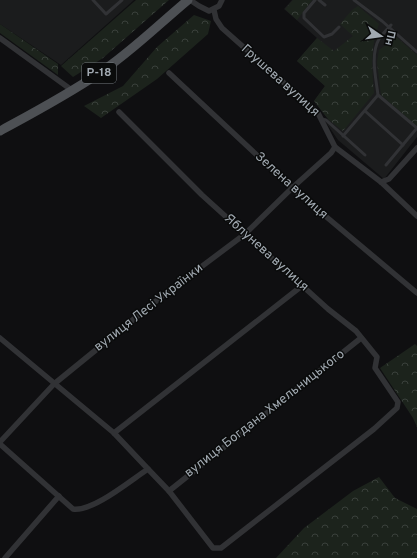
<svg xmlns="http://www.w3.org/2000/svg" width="417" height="558" viewBox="0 0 417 558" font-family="Overpass,sans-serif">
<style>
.built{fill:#1b1c1d}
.forest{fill:url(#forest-crowns)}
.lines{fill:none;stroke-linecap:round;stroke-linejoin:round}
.service{stroke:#313235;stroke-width:3}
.minor{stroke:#313235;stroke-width:5.5}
.primary{stroke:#4d5054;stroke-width:9}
.labels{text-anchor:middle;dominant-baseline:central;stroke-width:3;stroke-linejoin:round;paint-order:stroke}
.shield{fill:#0a0b0b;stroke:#747a7f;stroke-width:1}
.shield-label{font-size:12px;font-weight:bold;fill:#a1a9b1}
.street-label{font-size:13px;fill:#a1a9b1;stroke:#0a0b0b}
</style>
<defs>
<pattern id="forest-crowns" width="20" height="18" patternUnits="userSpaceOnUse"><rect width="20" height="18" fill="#1c231c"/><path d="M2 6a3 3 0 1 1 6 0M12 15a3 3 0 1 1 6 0" fill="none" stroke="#3a403b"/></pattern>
</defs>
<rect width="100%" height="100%" fill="#0f0f11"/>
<g class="built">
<polygon points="0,0 134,0 61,65 0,24"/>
<polygon points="292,0 417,0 417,137 384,179 338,140 325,121 328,119 314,101 325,86 297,61 317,38 284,9"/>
</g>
<g class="forest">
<polygon points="136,0 169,0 103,58 73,77 61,66"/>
<polygon points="293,0 312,0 297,20 285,9"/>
<path d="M358,6L379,24C370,47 372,69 374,93L343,131L328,119L314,101L325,86L297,61L317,38L334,51L353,36L340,24L352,10Z"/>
<polygon points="194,15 211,21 208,34 157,79 101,118 84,106 123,86 157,47"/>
<polygon points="0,24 58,64 58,75 0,33"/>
<polygon points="395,36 417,55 417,126 381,95 377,62 379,50 390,42 389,38"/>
<polygon points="415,344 417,346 417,427 413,418 380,368"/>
<polygon points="379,477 395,498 417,509 417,558 276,558 304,528 353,491"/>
</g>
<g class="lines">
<g class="service">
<polyline points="93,0 106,14 122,0"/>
<polyline points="315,0 304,13 304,18 324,37 332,34 339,27"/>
<polyline points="319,0 325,5"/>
<polyline points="354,0 382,21 417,52"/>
<polyline points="365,111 403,145"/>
<polyline points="322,119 326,120 365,155"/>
<polyline points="343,136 378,95"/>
<path d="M386,165L417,128L378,95C376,78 370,55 379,39C382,34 387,30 391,25"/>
</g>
<g class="minor">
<polyline points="190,0 199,6 209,11 219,6 222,0"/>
<polyline points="214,10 216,19 222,28 318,113 335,147 381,182 417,216"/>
<polyline points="0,38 73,91"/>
<polyline points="169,73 292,188 417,293"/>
<polyline points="381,182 389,179 417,148"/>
<polyline points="0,338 114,433 148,469"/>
<polyline points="114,433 303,285"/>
<polyline points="0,442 54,384 161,297 245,234 292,188 331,153 335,147"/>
<path d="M0,444L73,509C93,512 131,480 148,469L169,491L213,548H221L374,429L397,408L398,402L375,368L377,357L356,331L328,309L202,195L119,112"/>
<polyline points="169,491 361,338"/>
<polyline points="5,558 59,496"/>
</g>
<path class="primary" d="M0,131C33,113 67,95 98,74C130,53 158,25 188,0"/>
</g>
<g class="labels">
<rect class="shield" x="82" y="63" width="34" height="20" rx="3"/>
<g class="shield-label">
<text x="99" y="73">Р-18</text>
</g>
<g class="street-label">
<text transform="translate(280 81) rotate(42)">Грушева вулиця</text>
<text transform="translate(291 186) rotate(42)">Зелена вулиця</text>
<text transform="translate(266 253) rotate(42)">Яблунева вулиця</text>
<text transform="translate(149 308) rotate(-38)">вулиця Лесі Українки</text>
<text transform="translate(265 414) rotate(-38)">вулиця Богдана Хмельницького</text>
</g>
</g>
<g transform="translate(381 36) rotate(103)" stroke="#0a0b0b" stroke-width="3" paint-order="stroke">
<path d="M0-3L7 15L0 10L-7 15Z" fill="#a1a9b1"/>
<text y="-6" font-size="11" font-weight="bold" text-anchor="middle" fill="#a1a9b1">Пн</text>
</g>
</svg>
